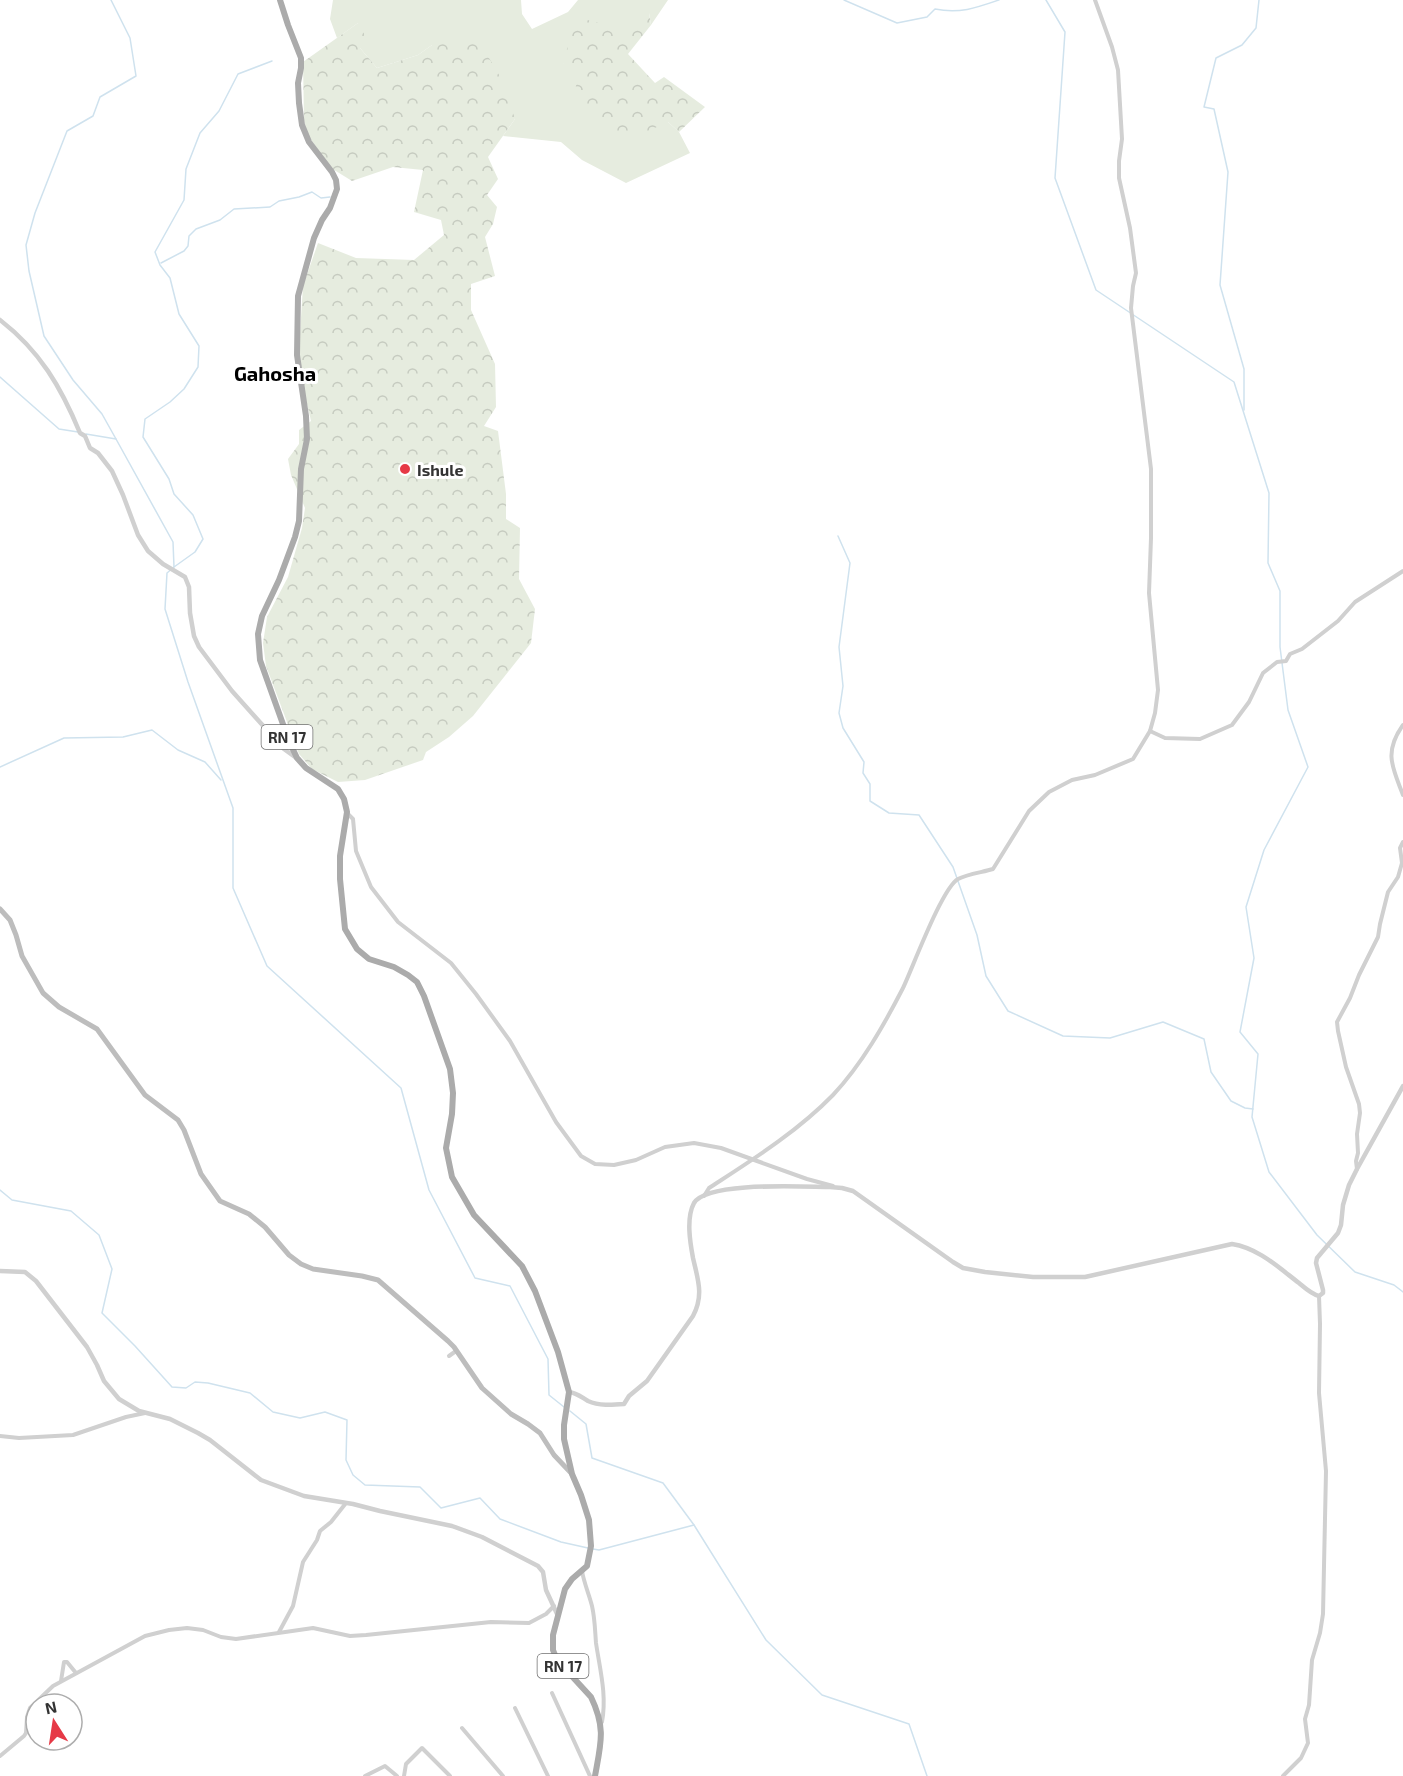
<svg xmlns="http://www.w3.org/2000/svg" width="1403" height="1776" viewBox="0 0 1403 1776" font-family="'Exo 2',sans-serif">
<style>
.green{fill:#e6ecdf}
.forest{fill:url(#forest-crowns)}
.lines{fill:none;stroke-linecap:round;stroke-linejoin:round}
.stream{stroke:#cfe2ee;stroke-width:1.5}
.minor{stroke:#d0d0d0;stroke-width:4}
.tertiary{stroke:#d0d0d0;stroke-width:4.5}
.secondary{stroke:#bdbdbd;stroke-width:5}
.primary{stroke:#ababab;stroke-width:6}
.poi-dot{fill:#e63946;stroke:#fff;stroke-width:2}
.labels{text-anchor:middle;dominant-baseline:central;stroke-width:6;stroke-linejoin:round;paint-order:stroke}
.shield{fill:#fff;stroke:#707070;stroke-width:1.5}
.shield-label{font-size:15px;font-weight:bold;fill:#333}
.poi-label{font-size:16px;font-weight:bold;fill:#333;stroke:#fff;text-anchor:start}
.quarter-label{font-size:20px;font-weight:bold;fill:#000;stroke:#fff}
</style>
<defs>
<pattern id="forest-crowns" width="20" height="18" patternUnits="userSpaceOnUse" patternTransform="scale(1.5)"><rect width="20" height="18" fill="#e6ecdf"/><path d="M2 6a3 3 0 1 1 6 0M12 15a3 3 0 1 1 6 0" fill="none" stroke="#c6cbc0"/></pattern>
</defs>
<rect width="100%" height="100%" fill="#fff"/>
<polygon class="green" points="333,0 521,0 522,14 532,29 568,12 578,0 668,0 651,25 649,13 619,44 563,64 581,65 668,122 679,132 690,153 626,183 582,160 561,142 503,136 515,119 432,45 418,55 377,68 360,48 358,23 337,38 330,19"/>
<g class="forest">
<polygon points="637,9 649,13 651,25 628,54 655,83 664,77 705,107 679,132 668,122 617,145 573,98 581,66 563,65 575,17 612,26 619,44"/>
<polygon points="358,23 367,39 360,48 377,68 418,55 432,45 479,41 502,80 515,119 488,157 498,179 487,195 497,207 493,224 485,237 495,276 471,284 471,310 495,364 496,407 484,426 498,431 506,494 506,519 520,528 519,579 535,609 531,643 473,716 449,737 426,752 423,760 365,780 338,782 312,769 299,754 266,666 263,643 267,617 288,577 302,528 305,508 291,475 288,459 299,444 299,430 311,421 298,365 303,286 318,243 356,258 414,260 444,235 441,220 414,212 423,170 393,167 352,181 331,168 307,134 304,120 303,62"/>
</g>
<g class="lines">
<g class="stream">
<polyline points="111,0 130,38 136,76 100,97 93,116 67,131 35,213 26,245 29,271 44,336 73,380 102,414 116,439"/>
<path d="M844,0L897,23L927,17L935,9C959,14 976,8 999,0"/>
<polyline points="1046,0 1065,32 1055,178 1096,290 1234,382 1269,493 1268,563 1280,591 1280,647 1288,710 1308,767 1264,850 1246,907 1254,958 1240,1032 1258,1054 1252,1117 1269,1172 1317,1235 1355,1272 1394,1285 1403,1292"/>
<polyline points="161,263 184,251 188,246 189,236 196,229 220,220 234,209 270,207 279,201 299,197 312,192 321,198 330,197"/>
<polyline points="0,377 59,429 78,432"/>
<polyline points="1244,410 1244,369 1220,285 1228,172 1214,109 1204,107 1216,58 1242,45 1256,28 1259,0"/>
<polyline points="86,434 116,439 173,542 174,567 167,573 165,609 188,682 233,808 233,888 267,966 401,1088 429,1190 475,1278 510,1286 548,1359 549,1395 564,1407"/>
<polyline points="838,536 850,563 839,647 843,686 839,713 843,728 864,762 863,773 870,784 870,801 889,813 919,815 953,867 977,935 986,976 1008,1011 1063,1036 1110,1038 1163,1022 1204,1039 1211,1072 1231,1101 1245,1108 1253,1109"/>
<polyline points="174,567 195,552 203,539 193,515 174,494 169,479 143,437 145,419 170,402 184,389 198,367 199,346 179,314 170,278 160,265 155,252 184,200 186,169 200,133 219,111 238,74 272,61"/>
<polyline points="0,767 64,738 123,737 152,730 178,750 205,762 221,780"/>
<polyline points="0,1190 12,1200 71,1211 99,1235 112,1269 102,1313 135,1346 172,1387 186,1388 195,1382 208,1383 250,1393 273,1412 300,1418 325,1412 347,1420 346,1460 353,1475 365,1485 420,1487 441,1508 480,1498 500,1519 561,1542 588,1548"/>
<polyline points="570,1411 586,1424 592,1458 663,1483 694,1525"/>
<polyline points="593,1549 599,1550 694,1525 766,1640 822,1695 909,1724 927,1776"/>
</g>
<g class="minor">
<path d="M1403,725C1383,753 1393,768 1403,795"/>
<polyline points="1150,731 1165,738 1200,739 1232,725 1249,702 1263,673 1277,662 1286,661 1290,654 1302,649 1338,621 1355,602 1403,571"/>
<polyline points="347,813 353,819 356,851 371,887 398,922 451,963 476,994 510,1041 556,1122 581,1156 595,1164 614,1165 636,1160 665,1147 694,1143 721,1148 807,1179 833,1186"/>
<polyline points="1357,1169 1356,1161 1358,1153 1357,1134 1360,1113 1359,1104 1346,1067 1338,1031 1337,1022 1350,998 1359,975 1378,937 1380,924 1388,892 1398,877 1402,863 1400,848 1403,842"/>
<path d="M704,1196L709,1188C752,1160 797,1132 833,1095C862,1064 884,1025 903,988C913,967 942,888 958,879C967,874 984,872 993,869L1029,811L1049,792L1072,780L1095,775L1133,759L1150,731L1155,713L1158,690L1149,593L1151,538V469L1131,308L1133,286L1136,273L1130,228L1119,178V161L1122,139L1118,70L1112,47L1095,0"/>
<polyline points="449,1356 456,1351"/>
<polyline points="0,1436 19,1438 73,1435 126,1417 145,1413"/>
<path d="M582,1571C584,1583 589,1594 592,1606C595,1619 595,1631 596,1643C600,1670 607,1695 602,1722"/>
<polyline points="279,1632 293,1606 303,1562 317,1540 320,1531 331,1522 346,1503"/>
<polyline points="61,1681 64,1662 67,1662 76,1673"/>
<polyline points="552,1693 590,1776"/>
<polyline points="515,1708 548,1776"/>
<polyline points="462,1728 503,1776"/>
<polyline points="0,1756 24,1736 26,1733 27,1717 30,1708 53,1686 145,1636 169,1630 187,1628 203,1630 221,1637 236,1639 313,1628 350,1636 366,1635 491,1622 529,1623 546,1614 554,1606"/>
<polyline points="365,1776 385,1766 397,1776"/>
<polyline points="404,1776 406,1764 422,1748 450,1776"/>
<polyline points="1283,1776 1301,1758 1308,1743 1305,1719 1309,1705 1312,1660 1320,1633 1323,1614 1326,1471 1319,1393 1320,1324 1319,1296"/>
</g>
<g class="tertiary">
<path d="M0,320C40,351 61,387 80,433L85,436L90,448L98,453L112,471L123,495L138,535L148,551L163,564L185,577L189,587L190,613L194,636L199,647L232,691L284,749L295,757"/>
<polyline points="0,1271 25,1272 36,1281 87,1347 97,1365 104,1381 119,1399 139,1411 170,1419 198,1433 210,1440 261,1480 304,1496 353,1504 380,1511 452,1526 482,1537 538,1566 543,1572 546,1590 558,1616"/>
<path d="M569,1392C577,1393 581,1397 588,1401C599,1406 612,1405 624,1404L629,1396L647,1381L693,1316C704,1295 698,1280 693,1258C690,1242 686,1218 694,1203C707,1181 805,1187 830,1187L842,1188L853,1191L953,1262L963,1268L985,1272L1033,1277H1085L1232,1244C1258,1248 1278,1267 1299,1283C1305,1288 1311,1294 1319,1296L1323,1293V1290L1316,1263L1317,1258L1338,1233L1341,1225L1343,1205L1349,1185L1357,1169L1403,1086"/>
</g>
<polyline class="secondary" points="0,909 10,920 16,935 22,956 43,993 59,1007 97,1029 145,1095 178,1120 184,1130 201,1174 220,1201 249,1214 265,1227 289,1255 301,1264 313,1269 362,1276 378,1280 448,1341 454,1347 482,1388 511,1414 528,1424 540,1433 554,1455 572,1474"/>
<path class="primary" d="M280,0L288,25L301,58V68L298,83L299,103L302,125L309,142L332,172L336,180L337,189L330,208L322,220L314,238L298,296L297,355L306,416L307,439L301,469L299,521L295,537L279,580L262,616L258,634L260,660L289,741L297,758L306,768L338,789L344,799L347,812L340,856V879L345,929L357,949L369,959L394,967L408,975L417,982L424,996L450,1069L453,1093L452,1114L446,1148L452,1177L474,1215L522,1266L535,1291L558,1352L569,1392L564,1425V1439L572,1474L581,1495L589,1520L591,1546L587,1566L572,1579L565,1589L553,1635V1650L557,1660L591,1697C606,1728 601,1743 595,1776"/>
</g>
<circle class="poi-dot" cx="405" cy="469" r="6"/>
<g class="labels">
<g class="shield">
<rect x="261.5" y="725" width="51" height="24" rx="4.5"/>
<rect x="537.5" y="1654" width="51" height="24" rx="4.5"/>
</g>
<g class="shield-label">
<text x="287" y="737">RN 17</text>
<text x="563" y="1666">RN 17</text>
</g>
<g class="poi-label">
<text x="417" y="469">Ishule</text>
</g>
<g class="quarter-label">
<text x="275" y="373">Gahosha</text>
</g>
</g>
<g transform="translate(54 1722) rotate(348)"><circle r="28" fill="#ffffff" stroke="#adadad" stroke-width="1.5"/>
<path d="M0-4.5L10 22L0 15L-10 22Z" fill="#e63946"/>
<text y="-9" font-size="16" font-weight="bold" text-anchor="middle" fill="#333333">N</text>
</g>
</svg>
